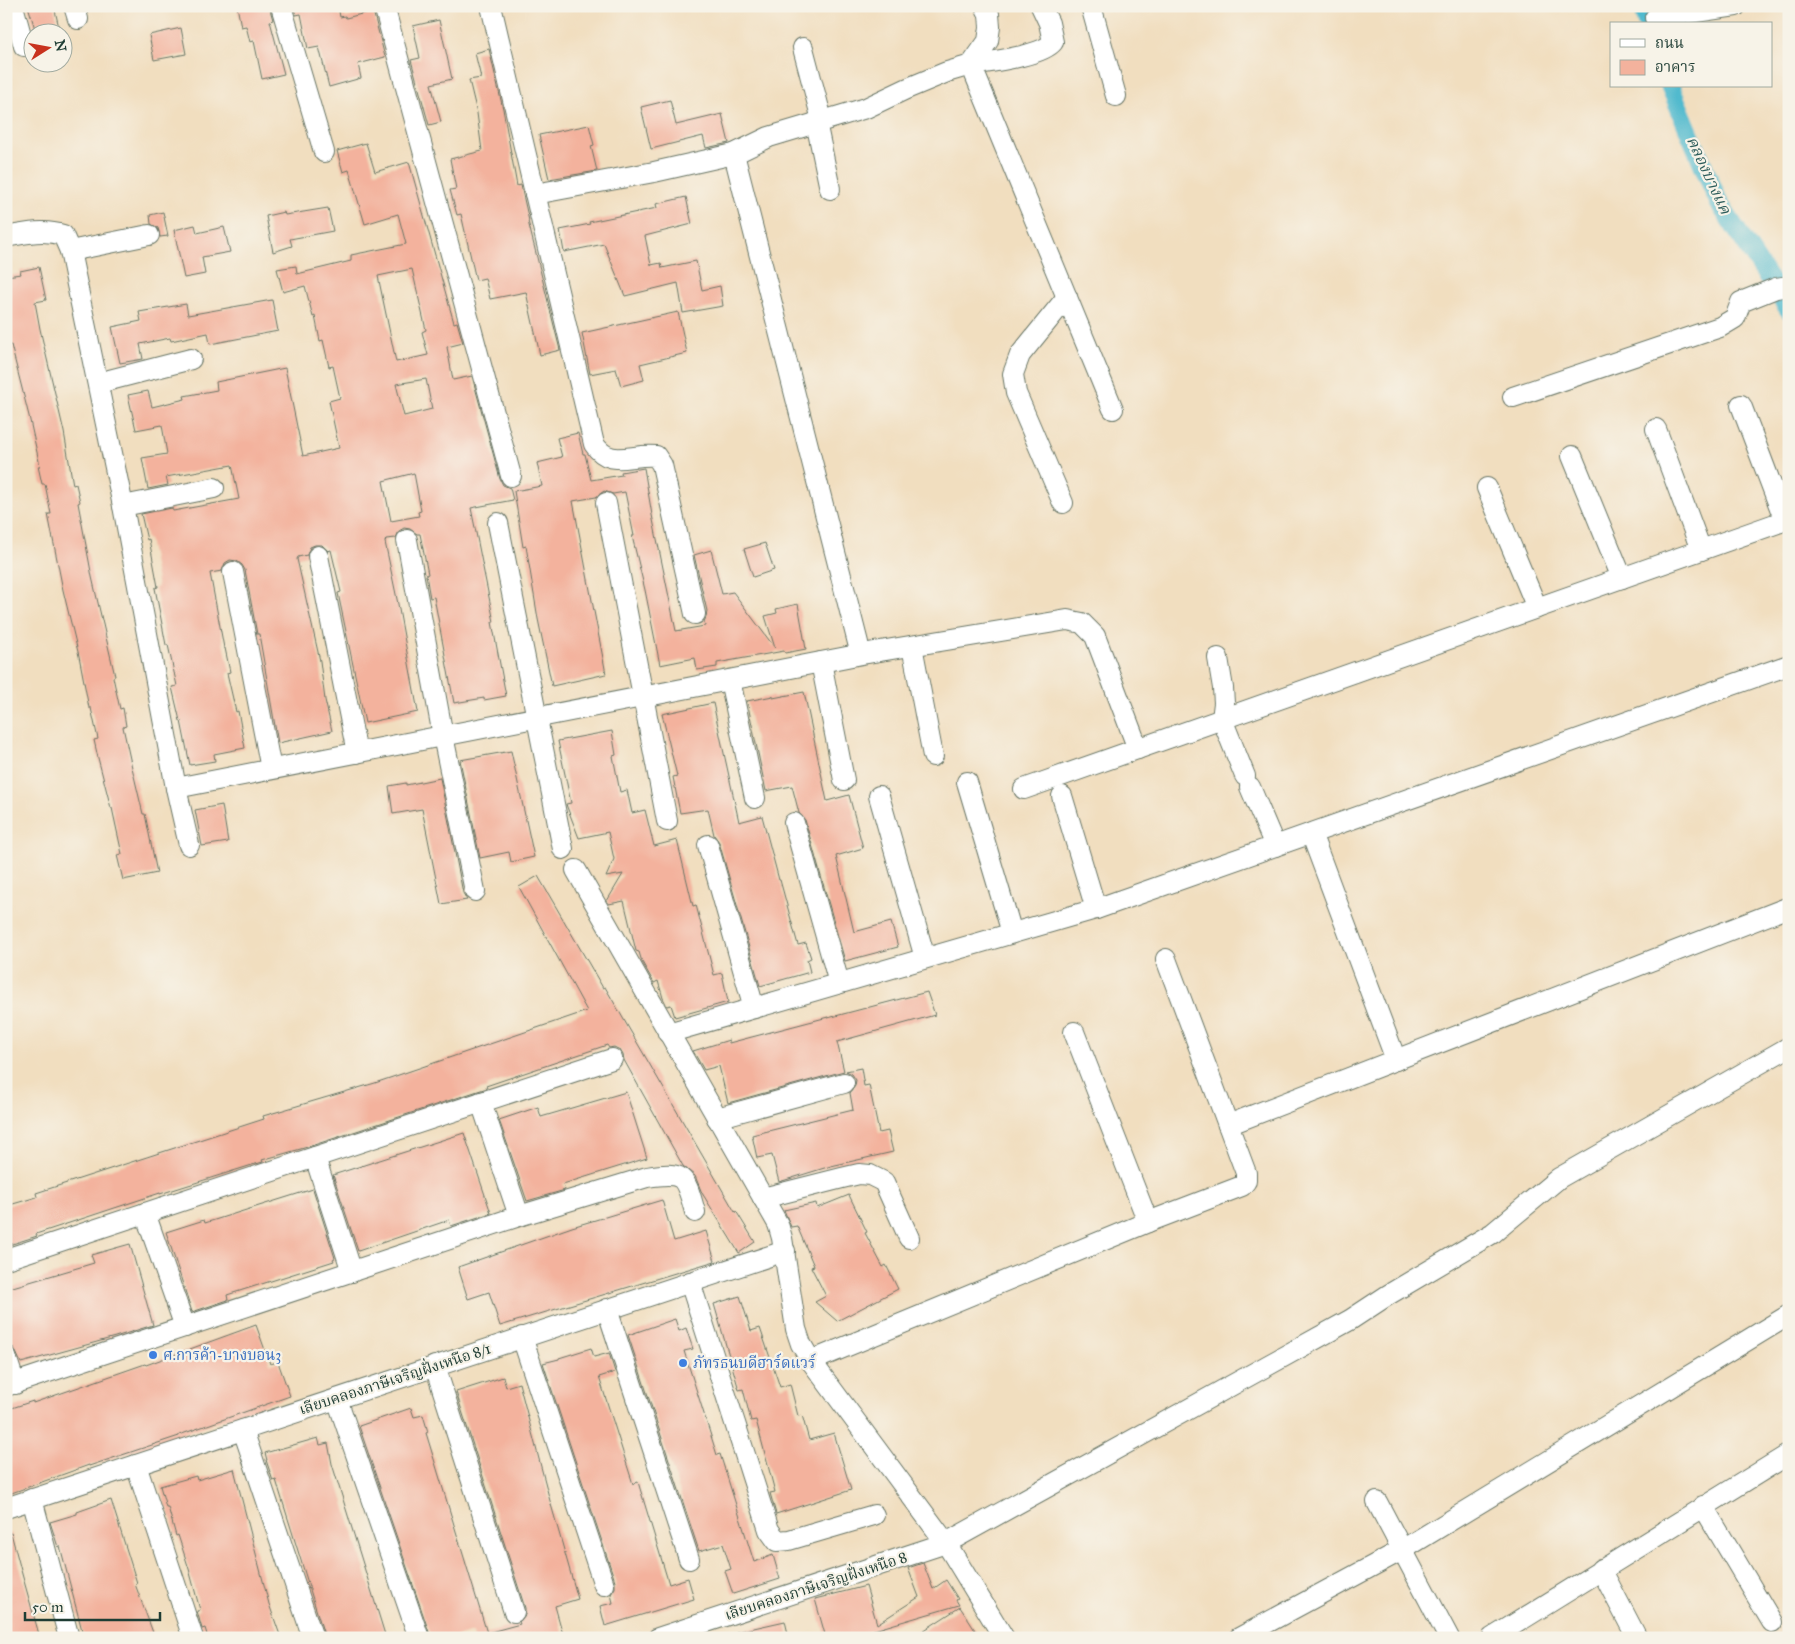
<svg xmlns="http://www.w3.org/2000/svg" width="1795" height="1644" viewBox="0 0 1795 1644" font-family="'IM FELL Great Primer','Noto Serif Thai',serif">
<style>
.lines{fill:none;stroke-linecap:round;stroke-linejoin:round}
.canal{stroke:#51bace;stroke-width:19}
.building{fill:#f3b29d;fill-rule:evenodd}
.street-casing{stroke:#687565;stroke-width:22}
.street{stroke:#fff;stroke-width:20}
.shop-dot{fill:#3f7fe0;stroke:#f7f3e8;stroke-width:2}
.labels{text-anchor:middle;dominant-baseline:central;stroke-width:4.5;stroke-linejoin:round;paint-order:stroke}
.shop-label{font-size:15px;fill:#366cbe;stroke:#f7f3e8;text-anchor:start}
.street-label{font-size:15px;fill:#1f3d34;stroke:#f7f3e8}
.water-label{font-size:16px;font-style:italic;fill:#2c5c5a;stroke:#f7f3e8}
</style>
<rect width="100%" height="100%" fill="#f7f3e8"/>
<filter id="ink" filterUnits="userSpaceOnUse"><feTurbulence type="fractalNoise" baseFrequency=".02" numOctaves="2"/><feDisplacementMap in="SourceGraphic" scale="10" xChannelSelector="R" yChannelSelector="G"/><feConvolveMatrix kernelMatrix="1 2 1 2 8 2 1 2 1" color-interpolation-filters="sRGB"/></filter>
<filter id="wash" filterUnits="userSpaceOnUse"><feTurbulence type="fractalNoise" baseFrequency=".0096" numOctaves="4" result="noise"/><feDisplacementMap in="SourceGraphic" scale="20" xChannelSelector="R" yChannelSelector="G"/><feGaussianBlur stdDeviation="1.12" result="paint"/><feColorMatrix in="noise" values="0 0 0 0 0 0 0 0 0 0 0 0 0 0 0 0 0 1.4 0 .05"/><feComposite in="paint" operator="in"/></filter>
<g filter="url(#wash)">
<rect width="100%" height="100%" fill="#f1debf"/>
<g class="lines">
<g class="canal">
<polyline points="1642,6 1647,24"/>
<polyline points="1670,86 1719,203 1789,310"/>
</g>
</g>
<g id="blocks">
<g class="building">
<polygon points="28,6 54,6 60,32 36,32"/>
<polygon points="237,6 269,6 273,20 270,21 284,74 262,79 254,41 250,42 246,26 241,27"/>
<polygon points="293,6 338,6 340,17 345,16 346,18 373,11 385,57 358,64 361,78 329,87 319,47 308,49 301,14 296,15"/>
<polygon points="439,20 452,79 431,84 441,122 429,125 411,60 420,58 413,26"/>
<polygon points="181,28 186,54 154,60 149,35"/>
<polygon points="489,49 503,109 517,186 521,185 523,195 529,221 528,221 560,350 540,355 526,292 490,299 485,278 476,280 461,214 457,215 450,190 456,189 450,159 482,151 477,113 469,80 481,78 475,53"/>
<polygon points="670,100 676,125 722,114 729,143 706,148 703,136 651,149 641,107"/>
<polygon points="589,125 594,145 591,146 597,171 549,179 539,135"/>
<path d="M366,143L375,172L409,162L454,323L457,322L463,343L447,347L453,380L472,376L500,479L503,485L510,488L513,500L471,508L494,622H492L506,696L484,700V698L454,703L434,597L430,598L426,575L428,574L420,534H417L410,529L404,528L399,531L396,538L386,539L385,542L398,604L418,712L365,723L338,593L341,592L331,550L328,551L322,545H315L310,547L307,555L298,557L297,559L320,661L325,700L332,731L278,743L259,634H257L245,570L242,565L237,561L230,560L225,563L222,571L210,573L224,648H225L230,672L227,673L236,712L238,711L245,748L214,754L215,761L190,765L181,721H180L172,687L177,686L168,645H166L155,588L158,587L149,539L147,540L141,514L172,508L173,511L239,499L232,465L166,477L168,485L148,489L142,458L167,454L162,425L136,430L128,395L148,391L152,407L185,399L184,396L217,390L216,382L285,368L303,456L339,448L329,401L340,398L333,366L329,367L323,340L320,341L315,316L313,317L305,286L283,292L277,269L296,266L297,274L351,261V255L406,244L398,214L365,224L349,170L343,172L337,151ZM412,269L426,330L422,332L428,355L396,362L378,276ZM426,379L432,409L404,416L396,384ZM414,473L421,511L418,512L419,516L391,521L383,481Z"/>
<polygon points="686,197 692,224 645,236 651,265 661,263 662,268 696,261 702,290 720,286 723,306 683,313 678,283 625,296 604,244 564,252 560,230 590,224 589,222 657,208 656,204"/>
<polygon points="328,208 333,231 290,239 292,246 273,252 266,216 284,212 285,215"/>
<polygon points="163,212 168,236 160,237 158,228 151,224 150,215"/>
<polygon points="195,225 197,233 224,227 230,252 202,257 205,274 184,278 174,230"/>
<polygon points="39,267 46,300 35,302 40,329 64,432 73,485 76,484 80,502 78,503 92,577 115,676 113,677 120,709 123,708 126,726 123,727 130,759 143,814 145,814 157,873 123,880 117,855 122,854 112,808 111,808 98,758 94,740 98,739 91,708 89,708 79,656 63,590 48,514 51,514 45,484 42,484 38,466 40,466 29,416 11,345 6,346 6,276 21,274 20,271"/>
<polygon points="272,300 278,331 210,344 208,333 171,341 170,338 140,344 143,359 120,363 112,327 141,321 139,312 186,304 188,315"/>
<polygon points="678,312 687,353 640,364 644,380 621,386 616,369 590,374 582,333"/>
<polygon points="578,433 583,454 585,454 591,480 622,475 621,472 644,468 652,515 676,631 705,626 704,622 706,617 707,611 694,555 711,550 722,594 733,592 775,648 765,616 777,613 776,609 798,604 806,649 785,653 784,651 717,663 717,667 697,670 695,658 660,665 645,590 632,536 634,536 625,492 613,494 604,491 596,497 573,501 606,674 552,686 538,619 526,546 523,547 514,491 542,486 537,463 562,457 557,438"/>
<polygon points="765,543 774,570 753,577 744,549"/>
<polygon points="804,692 827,801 849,795 863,848 836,856 854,932 891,922 898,947 845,961 805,820 799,813 792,786 766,791 747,701 773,696 773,698"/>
<polygon points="713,703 739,822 762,816 779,880 780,880 798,945 806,943 811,958 807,960 810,972 760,986 719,842 714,835 708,809 680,813 673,777 677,776 662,714"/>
<polygon points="612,731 616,755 613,756 620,792 627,790 632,813 645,810 654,846 677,840 693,906 696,905 714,975 722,973 728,1002 675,1017 671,1005 667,1006 663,998 658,981 654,983 642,962 639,952 636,951 624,901 609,904 607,901 623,874 606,877 614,859 608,832 579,838 567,807 566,804 571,803 558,741"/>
<polygon points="511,751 534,857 511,862 509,852 480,858 460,760"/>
<polygon points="440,778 463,893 467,900 441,904 422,809 393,814 389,786 406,783 406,785"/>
<polygon points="222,805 228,842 202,846 195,810"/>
<polygon points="538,876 603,988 605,987 735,1212 736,1211 755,1242 739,1253 702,1193 695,1176 683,1166 624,1060 623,1055 620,1050 614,1047 609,1048 607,1045 486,1086 487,1088 311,1146 262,1160 263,1162 252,1165 160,1194 160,1193 36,1234 37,1236 6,1246 6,1206 37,1197 36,1193 264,1119 263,1116 375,1083 587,1011 519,887"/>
<polygon points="927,992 935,1015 837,1042 844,1071 728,1103 719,1066 704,1070 693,1051 729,1040 729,1043 828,1017 828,1018"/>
<polygon points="861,1068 864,1086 869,1085 879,1133 888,1131 893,1152 831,1166 779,1182 772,1155 757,1158 752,1135 853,1110 850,1093 855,1086 856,1080 852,1074 846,1071"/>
<polygon points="626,1092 647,1158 563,1184 565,1190 527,1201 499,1120 538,1107 541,1117"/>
<polygon points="464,1133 491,1213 451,1226 449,1220 358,1251 333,1175"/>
<polygon points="313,1189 335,1258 333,1259 334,1261 227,1295 228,1300 192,1312 166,1232 204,1220 205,1223"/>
<polygon points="849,1195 867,1232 865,1233 883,1267 886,1265 898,1289 837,1321 815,1302 826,1296 811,1267 814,1266 797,1226 791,1227 784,1210 816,1203 817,1208"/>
<polygon points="662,1200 674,1241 706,1231 715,1261 500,1326 489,1292 468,1299 458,1267 572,1227"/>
<polygon points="130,1244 153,1325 115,1337 21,1363 14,1348 6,1345 6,1289 94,1263 91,1255"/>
<polygon points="740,1296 751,1331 760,1328 780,1387 790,1384 798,1416 802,1415 809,1440 834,1433 851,1490 776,1514 770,1493 775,1492 756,1420 751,1421 743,1389 739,1390 714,1304"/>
<polygon points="675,1319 679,1331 686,1328 693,1349 684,1351 717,1455 720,1454 754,1562 773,1555 780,1579 733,1594 725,1571 731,1569 723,1544 699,1551 628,1335"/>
<polygon points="256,1325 270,1364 278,1362 290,1396 179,1435 179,1436 89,1466 89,1465 6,1495 6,1410 33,1401 33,1403 145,1364 146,1365"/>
<polygon points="591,1348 594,1357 609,1353 615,1372 599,1377 633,1484 638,1482 669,1584 688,1578 694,1599 605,1626 600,1606 613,1603 611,1594 615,1588 615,1581 543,1363 559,1359 559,1358"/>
<polygon points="503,1377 506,1387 519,1383 550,1501 578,1599 555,1606 564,1638 473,1638 472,1632 454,1638 431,1638 359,1426 411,1408 414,1417 423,1415 428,1432 426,1433 487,1633 520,1624 519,1622 525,1615 525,1608 456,1392"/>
<polygon points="318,1438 320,1445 328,1443 332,1464 386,1638 325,1638 276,1480 273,1481 266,1460 267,1460 265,1453"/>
<polygon points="234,1469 269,1604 281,1638 208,1638 205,1628 202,1629 197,1611 200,1610 189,1569 178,1535 176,1536 168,1507 166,1507 160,1486 196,1476 197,1480"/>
<polygon points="111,1500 137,1583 135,1584 155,1638 84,1638 60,1546 58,1547 50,1522 77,1514 77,1512"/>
<polygon points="11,1533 22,1574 40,1638 6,1638 6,1534"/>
<polygon points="923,1563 933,1589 946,1580 958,1599 956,1600 959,1605 847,1638 826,1638 815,1599 866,1586 877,1624 919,1597 908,1568"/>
<polygon points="960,1607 980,1638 912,1638"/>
<polygon points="785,1621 789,1638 737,1638 736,1632"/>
</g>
</g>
</g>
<g filter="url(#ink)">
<use href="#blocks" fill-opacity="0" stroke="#687565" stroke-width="1"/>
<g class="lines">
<g class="street-casing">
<g id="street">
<polyline points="13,6 24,46"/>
<polyline points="74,6 78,19"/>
<polyline points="281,6 324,152"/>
<polyline points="384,6 511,476"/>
<path d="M491,6L594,444C610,469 631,453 656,456L662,465L695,614"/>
<path d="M1041,6L1049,23L1053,42C1042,56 990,62 971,65L1113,409"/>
<polyline points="1091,6 1116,96"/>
<polyline points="1655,18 1736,6"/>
<polyline points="803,48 822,120"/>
<polyline points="816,122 830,189"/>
<polyline points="734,154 858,643"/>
<polyline points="535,194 654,172 734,154 769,137 866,108 906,89 947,72 971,65 988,41 990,27 989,14 985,6"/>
<path d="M6,237C26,233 44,229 63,235L70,251L123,506L176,788L189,845"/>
<polyline points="70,251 149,235"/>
<polyline points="98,383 191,359"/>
<polyline points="1513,397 1720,327 1735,318 1741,302 1776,288 1789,286"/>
<polyline points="1741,405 1785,521"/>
<polyline points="1656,429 1701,550"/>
<polyline points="1572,456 1622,578"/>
<polyline points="1487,488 1537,608"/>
<polyline points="606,503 667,821"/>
<polyline points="1063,503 1016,393 1013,374 1020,355 1067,297"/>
<polyline points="123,506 214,488"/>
<polyline points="498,523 563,849"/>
<polyline points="407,540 443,736 475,891"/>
<polyline points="318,556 357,753"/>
<polyline points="233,572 271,769"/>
<polyline points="912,646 933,756"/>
<polyline points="1218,658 1223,688 1224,703 1222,719 1245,776"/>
<polyline points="821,662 844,780"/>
<polyline points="730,680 755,798"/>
<polyline points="967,782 1012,933"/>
<polyline points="1250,787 1275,846"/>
<polyline points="176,788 862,654 1067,620 1082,623 1095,636 1138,749"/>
<polyline points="1024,789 1789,519"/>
<polyline points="879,796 925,958"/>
<polyline points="1062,796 1096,909"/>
<polyline points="794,823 839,983"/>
<polyline points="1311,833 1396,1060"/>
<polyline points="708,845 754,1008"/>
<polyline points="576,870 778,1224 782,1238 796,1329 801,1344 811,1361 946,1543 1004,1638"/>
<polyline points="1074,1032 1148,1222"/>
<polyline points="668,1033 1096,909 1789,665"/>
<polyline points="481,1102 519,1216"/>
<polyline points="717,1118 844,1083"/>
<polyline points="1228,1125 1789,907"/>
<polyline points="315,1157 352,1272"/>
<polyline points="763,1198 842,1178 859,1174 870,1175 884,1182 909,1238"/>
<polyline points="145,1213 185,1327"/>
<polyline points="6,1259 612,1059"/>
<polyline points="690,1282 769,1530 777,1541 789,1540 874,1515"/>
<polyline points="607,1309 689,1559"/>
<polyline points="522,1337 604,1585"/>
<polyline points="6,1357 15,1384"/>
<polyline points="811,1361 1148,1222 1242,1186 1246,1181 1246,1173 1166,959"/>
<polyline points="435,1366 514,1612"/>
<path d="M6,1386L519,1216L647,1177C685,1171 685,1176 695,1212"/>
<polyline points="337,1399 419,1638"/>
<polyline points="243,1430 313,1638"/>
<polyline points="136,1465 193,1638"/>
<polyline points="32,1499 69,1638"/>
<polyline points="1377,1502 1449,1638"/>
<polyline points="1703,1506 1772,1622"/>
<polyline points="6,1508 785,1251"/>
<polyline points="1601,1569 1637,1638"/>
<polyline points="658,1638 946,1543 1350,1320 1388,1295 1493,1233 1559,1178 1789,1047"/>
<polyline points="1239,1638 1402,1550 1789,1315"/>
<polyline points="1492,1638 1789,1454"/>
</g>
</g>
<use href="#street" class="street"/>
</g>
</g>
<g class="shop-dot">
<circle cx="153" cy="1355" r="5"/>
<circle cx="683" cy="1363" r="5"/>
</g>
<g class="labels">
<g class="shop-label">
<text x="163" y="1355">ศ.การค้า-บางบอน3</text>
<text x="693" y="1363">ภัทรธนบดีฮาร์ดแวร์</text>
</g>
<g class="street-label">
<text transform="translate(395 1379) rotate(-18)">เลียบคลองภาษีเจริญฝั่งเหนือ 8/1</text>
<text transform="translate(816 1586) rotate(-18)">เลียบคลองภาษีเจริญฝั่งเหนือ 8</text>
</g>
<g class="water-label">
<text transform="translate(1709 175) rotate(65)">คลองบางแค</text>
</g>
</g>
<rect width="1795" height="1644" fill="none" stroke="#f7f3e8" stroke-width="25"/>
<rect x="1610" y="22" width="162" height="65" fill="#f7f3e8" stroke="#a1aaa0"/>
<rect x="1620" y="39" width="25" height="8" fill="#ffffff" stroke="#a1aaa0"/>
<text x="1655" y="48" font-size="15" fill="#1f3d34">ถนน</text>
<rect x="1620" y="60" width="25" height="15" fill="#f3b29d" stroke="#a1aaa0"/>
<text x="1655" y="72" font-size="15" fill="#1f3d34">อาคาร</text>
<g transform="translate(48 48) rotate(79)"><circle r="24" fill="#f7f3e8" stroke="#a1aaa0"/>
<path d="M0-4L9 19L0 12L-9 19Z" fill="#c8321e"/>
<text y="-8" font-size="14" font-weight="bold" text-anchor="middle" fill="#1f3d34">N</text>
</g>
<path d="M25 1612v8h135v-8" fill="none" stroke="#1f3d34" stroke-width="2.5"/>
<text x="32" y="1612" font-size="15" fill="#1f3d34" stroke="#f7f3e8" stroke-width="4" paint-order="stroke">50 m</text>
</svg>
